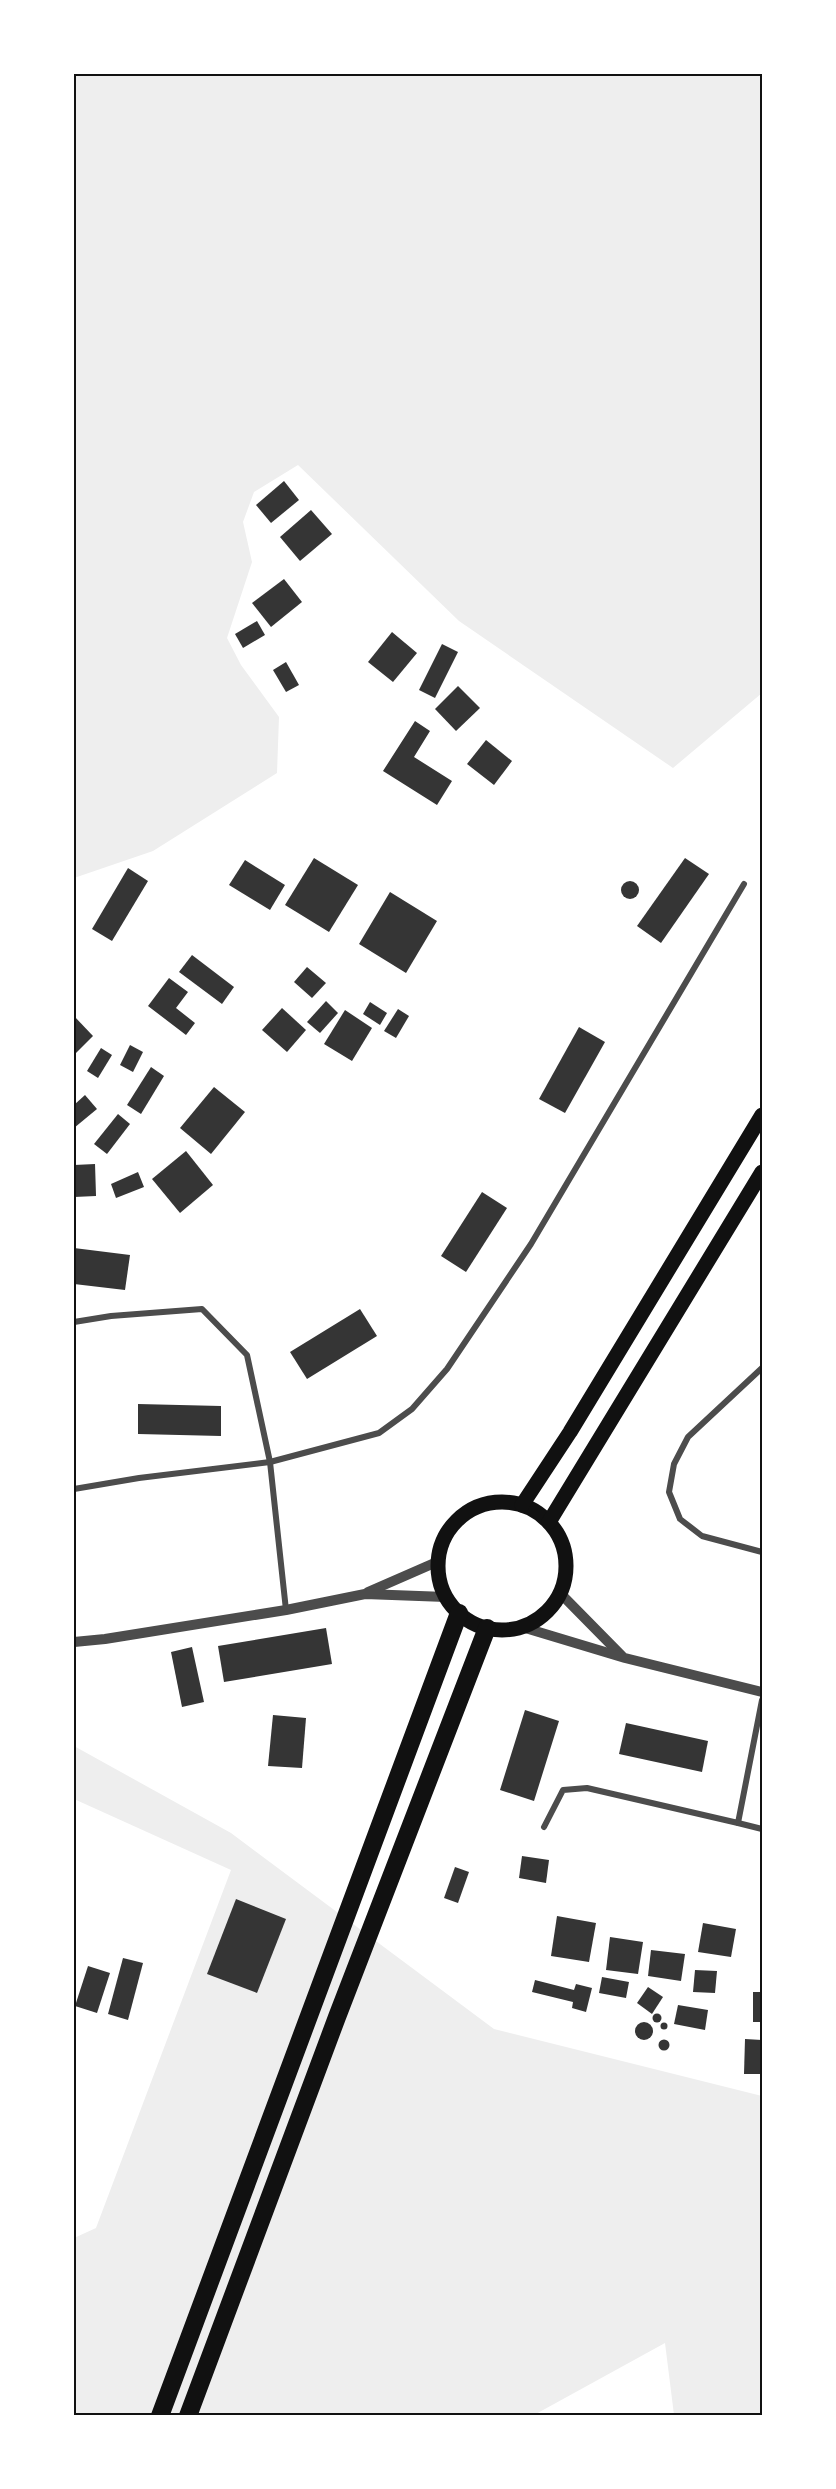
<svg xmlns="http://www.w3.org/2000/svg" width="836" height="2489" viewBox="0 0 836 2489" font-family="Montserrat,sans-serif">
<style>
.green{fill:#eee}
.building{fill:#353535}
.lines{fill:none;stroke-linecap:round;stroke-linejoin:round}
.minor{stroke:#4c4c4c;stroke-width:6}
.tertiary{stroke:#4c4c4c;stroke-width:10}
.primary{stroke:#111;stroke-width:15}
.motorway{stroke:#111;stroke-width:18}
.neatline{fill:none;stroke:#111;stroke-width:2}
</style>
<rect width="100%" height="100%" fill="#fff"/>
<g class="green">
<polygon points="74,74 762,74 762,693 673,768 459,621 298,465 254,492 243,522 252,562 227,638 241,665 279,717 277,773 153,851 74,878"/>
<polygon points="74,1746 231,1833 494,2029 762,2096 762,2415 674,2415 665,2343 534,2415 74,2415 74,2238 96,2228 231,1870 74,1799"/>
</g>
<g class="building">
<polygon points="284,481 299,500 271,523 256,505"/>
<polygon points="311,510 332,534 300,561 280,537"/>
<polygon points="284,579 302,602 271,627 252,603"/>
<polygon points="257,621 265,635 243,648 235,634"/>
<polygon points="392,632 417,653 393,682 368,662"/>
<polygon points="442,644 458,652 435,698 419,690"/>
<polygon points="286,662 299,685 286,692 273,670"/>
<polygon points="458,686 480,708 456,731 435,709"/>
<polygon points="415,721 430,731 414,757 452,781 437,805 383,771"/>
<polygon points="486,740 512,761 494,785 467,764"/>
<polygon points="314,858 358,885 329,932 285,905"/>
<polygon points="685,858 709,874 661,943 637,926"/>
<polygon points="245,860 285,885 270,910 229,885"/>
<polygon points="128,868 148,881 112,941 92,929"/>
<circle cx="630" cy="890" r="9"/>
<polygon points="390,892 437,921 406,973 359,944"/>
<polygon points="192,955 234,987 222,1004 179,972"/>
<polygon points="307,967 326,983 312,998 294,982"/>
<polygon points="169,978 188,992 176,1008 195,1023 186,1035 148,1006"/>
<polygon points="326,1001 338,1013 320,1033 307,1022"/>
<polygon points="370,1002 387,1013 380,1025 363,1014"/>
<polygon points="282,1008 306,1030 287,1052 262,1030"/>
<polygon points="398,1009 409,1016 396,1038 384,1031"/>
<polygon points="345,1010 372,1028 352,1061 324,1044"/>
<polygon points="74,1016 93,1036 74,1055"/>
<polygon points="579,1027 605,1042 565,1113 539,1099"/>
<polygon points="130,1045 143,1052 133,1072 120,1065"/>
<polygon points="101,1048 112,1055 98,1078 87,1071"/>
<polygon points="151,1067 164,1076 141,1114 127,1105"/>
<polygon points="214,1087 245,1112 211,1154 180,1128"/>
<polygon points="85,1095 97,1109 74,1128 74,1105"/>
<polygon points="118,1114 130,1124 107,1154 94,1144"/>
<polygon points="186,1151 213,1185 180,1213 152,1179"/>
<polygon points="95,1164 96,1196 74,1197 74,1165"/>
<polygon points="138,1172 144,1187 116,1198 111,1184"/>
<polygon points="482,1192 507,1208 466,1272 441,1256"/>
<polygon points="74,1248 130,1255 125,1290 74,1284"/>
<polygon points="360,1309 377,1336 307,1379 290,1352"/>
<polygon points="138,1404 221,1406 221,1436 138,1434"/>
<polygon points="326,1628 332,1664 224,1682 218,1646"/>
<polygon points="192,1647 204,1702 182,1707 171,1652"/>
<polygon points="525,1710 559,1721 534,1801 500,1790"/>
<polygon points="273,1715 306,1718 302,1768 268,1766"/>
<polygon points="626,1723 708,1741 702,1772 619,1754"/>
<polygon points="522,1856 549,1860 546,1883 519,1878"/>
<polygon points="455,1867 469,1872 458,1903 444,1898"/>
<polygon points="236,1899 286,1919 257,1993 207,1974"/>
<polygon points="557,1916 596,1923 589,1962 551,1956"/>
<polygon points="703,1923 736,1929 731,1957 698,1952"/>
<polygon points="610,1937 643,1942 638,1974 606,1970"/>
<polygon points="651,1950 685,1954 681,1981 648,1976"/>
<polygon points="123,1958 143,1963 128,2020 108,2014"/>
<polygon points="88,1966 110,1973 97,2013 75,2006"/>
<polygon points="695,1970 717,1971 715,1993 693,1992"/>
<polygon points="602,1977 629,1982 626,1998 599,1993"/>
<polygon points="535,1980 574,1990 576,1984 592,1988 586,2012 572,2008 573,2002 532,1992"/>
<polygon points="648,1987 663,1997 652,2014 637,2003"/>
<rect x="753" y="1992" width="9" height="30"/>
<polygon points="678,2005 708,2010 705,2030 674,2024"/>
<circle cx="657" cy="2018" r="4.5"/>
<circle cx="644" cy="2031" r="9"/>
<circle cx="664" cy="2026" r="3.5"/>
<polygon points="745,2039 762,2040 762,2074 744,2074"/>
<circle cx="664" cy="2045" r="5.5"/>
</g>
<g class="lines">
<g class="minor">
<polyline points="74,1322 111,1316 202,1309 247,1355 270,1462 286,1610"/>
<polyline points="762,1368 688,1437 674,1464 669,1492 680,1519 702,1536 762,1552"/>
<polyline points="74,1489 139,1478 270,1462 379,1433 412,1409 447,1369 531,1244 744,884"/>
<polyline points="738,1823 762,1829"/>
<polyline points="544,1827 563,1790 587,1788 738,1823 762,1700"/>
</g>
<g class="tertiary">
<polyline points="368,1592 439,1561"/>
<polyline points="560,1593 622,1656"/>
<polyline points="522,1627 625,1658 762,1692"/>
<polyline points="74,1642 105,1639 286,1610 365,1594 446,1597"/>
</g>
<g class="primary">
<circle cx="502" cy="1566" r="64"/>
<polyline points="522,1505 570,1432 762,1115"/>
<polyline points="549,1522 762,1172"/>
</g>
<g class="motorway">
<polyline points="160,2416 459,1613"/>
<polyline points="188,2416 337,2017 487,1628"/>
</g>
</g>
<rect width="836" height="2489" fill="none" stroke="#ffffff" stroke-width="150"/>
<rect x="75" y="75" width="686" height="2339" class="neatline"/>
</svg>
